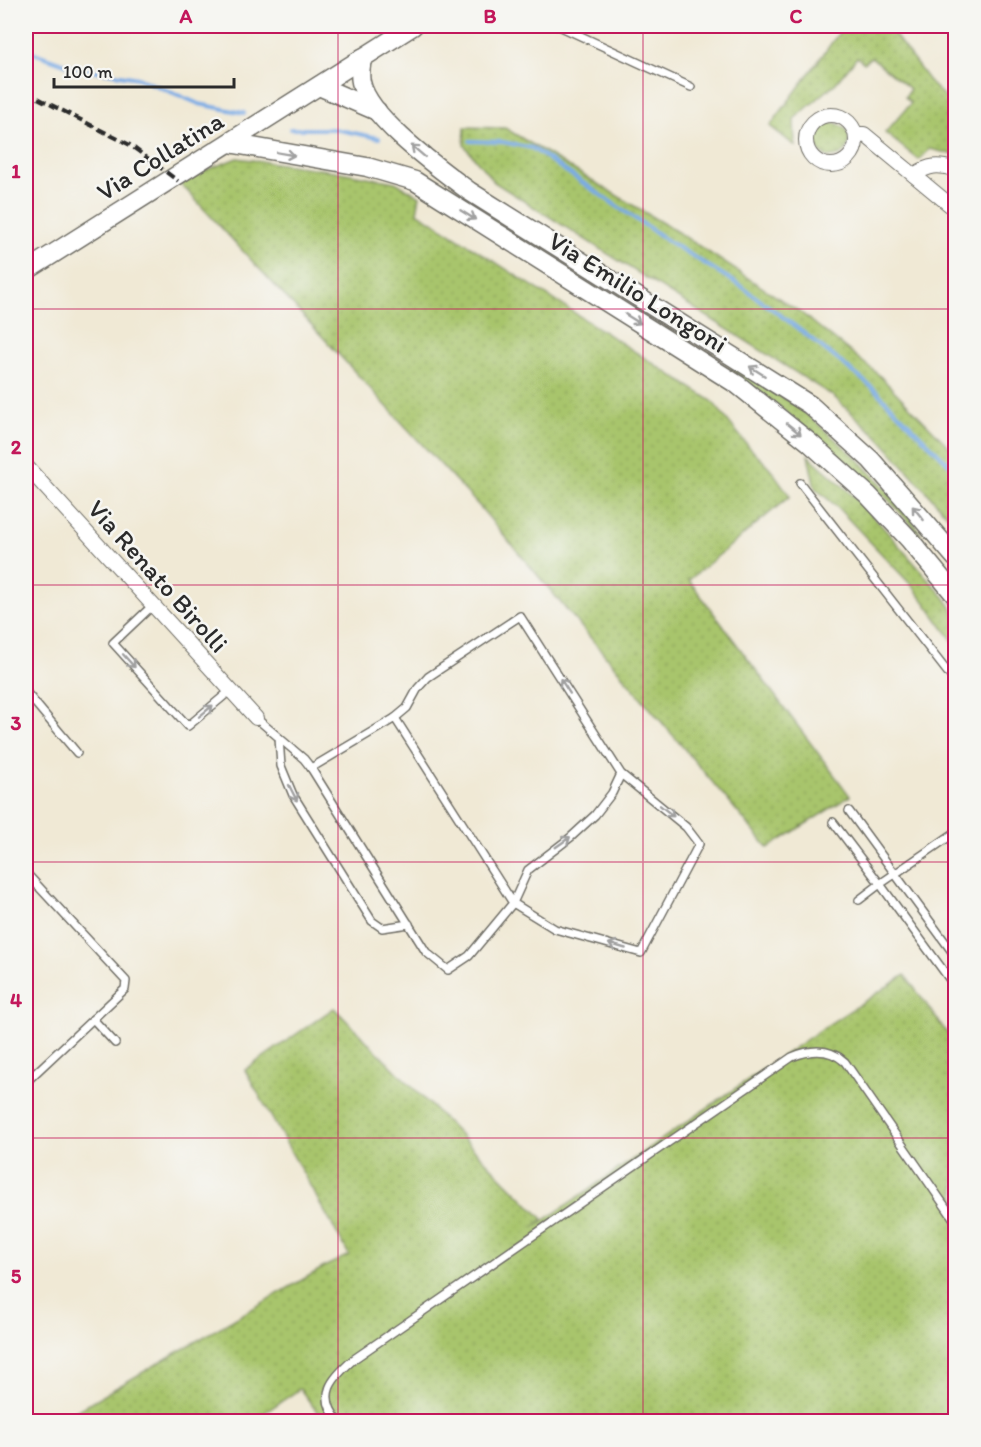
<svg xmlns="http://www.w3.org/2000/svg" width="981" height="1447" viewBox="0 0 981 1447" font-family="Itim,sans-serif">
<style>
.grass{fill:url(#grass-dots);stroke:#6a784c;stroke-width:1.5}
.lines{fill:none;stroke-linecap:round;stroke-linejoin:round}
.stream{stroke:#79abe5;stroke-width:4}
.service-casing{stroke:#706e66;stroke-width:10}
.minor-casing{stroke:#706e66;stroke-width:16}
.tertiary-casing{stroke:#706e66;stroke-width:21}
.service{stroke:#fff;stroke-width:7}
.minor{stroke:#fff;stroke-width:14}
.tertiary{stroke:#fff;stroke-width:18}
.rail{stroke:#2b2b2b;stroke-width:4;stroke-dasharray:9 4.5;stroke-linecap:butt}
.oneway{stroke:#a0a0a0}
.grid{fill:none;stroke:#c2185b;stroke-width:1.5;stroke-opacity:0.55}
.labels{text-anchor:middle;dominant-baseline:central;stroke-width:5;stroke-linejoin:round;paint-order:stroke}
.street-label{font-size:26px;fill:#2b2b2b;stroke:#f6f6f2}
.neatline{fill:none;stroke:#c2185b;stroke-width:2}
.grid-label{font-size:20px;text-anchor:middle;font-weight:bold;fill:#c2185b}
</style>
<defs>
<pattern id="grass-dots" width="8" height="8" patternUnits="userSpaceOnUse" patternTransform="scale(1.5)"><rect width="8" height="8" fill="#a8c56c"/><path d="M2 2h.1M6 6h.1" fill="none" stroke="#91a95e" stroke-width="1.8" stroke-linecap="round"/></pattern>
</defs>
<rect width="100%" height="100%" fill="#f6f6f2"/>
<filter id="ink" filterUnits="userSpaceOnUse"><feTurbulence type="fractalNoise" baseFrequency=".0167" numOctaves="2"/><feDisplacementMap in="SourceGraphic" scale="12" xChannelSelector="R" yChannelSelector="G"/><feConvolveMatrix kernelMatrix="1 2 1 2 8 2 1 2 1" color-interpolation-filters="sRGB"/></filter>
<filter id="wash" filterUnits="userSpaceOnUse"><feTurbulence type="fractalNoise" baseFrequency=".008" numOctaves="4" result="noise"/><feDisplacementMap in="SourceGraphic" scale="24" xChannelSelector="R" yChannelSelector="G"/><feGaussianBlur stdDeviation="1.35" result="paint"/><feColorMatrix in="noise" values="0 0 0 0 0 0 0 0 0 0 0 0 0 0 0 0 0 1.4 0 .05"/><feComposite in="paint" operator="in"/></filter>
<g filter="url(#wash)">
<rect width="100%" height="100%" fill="#f0e9d5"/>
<g class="grass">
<polygon points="844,26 888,26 932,85 955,106 955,155 930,149 919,160 885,133 911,103 905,97 910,89 871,57 864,63 857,57 836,83 794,119 795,146 770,126"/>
<circle cx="832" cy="140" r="17"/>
<polygon points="465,127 505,128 679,233 800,312 878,374 955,453 955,524 880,439 833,396 494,182 464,145"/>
<polygon points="237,158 334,171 395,182 420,196 417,212 712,401 749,447 770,468 790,496 689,580 850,796 768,848 480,507 178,181"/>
<path d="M735,368L797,406L858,459L908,512L923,538C909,523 897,507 882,494C834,448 782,408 728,369Z"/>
<polygon points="808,455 846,489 880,524 944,597 955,613 955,644 915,589 835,505 815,488"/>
<polygon points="905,975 955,1044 955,1421 324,1421 300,1389 252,1421 57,1422 326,1266 349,1255 245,1070 334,1008 543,1219 533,1228 826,1026"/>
</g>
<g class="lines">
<g class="stream">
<polyline points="26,50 73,67 138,78 199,104 244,113"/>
<polyline points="290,129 334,129 379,138"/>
<polyline points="470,141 503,142 532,148 668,241 741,286 799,329 873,388 956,471"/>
</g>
</g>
</g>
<g filter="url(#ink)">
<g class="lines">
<g class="service-casing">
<g id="service">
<polyline points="559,26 691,87"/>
<polyline points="800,483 956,683"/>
<polyline points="152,606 113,643 188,726 231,690"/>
<polyline points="26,692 77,753"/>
<polyline points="256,718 304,759 311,768"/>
<polyline points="395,718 407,708 418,688 428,677 520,616 621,774 612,793 595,815 571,837 528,870 513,903 555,929 641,953 699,844 686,827 621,774"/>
<polygon points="395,718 513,903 469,956 448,970 426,952 311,768"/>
<polyline points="279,738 281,766 293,795 372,921 382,928 409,924"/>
<polyline points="849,811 956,957"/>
<polyline points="833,822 880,884 859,900"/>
<polyline points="956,832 880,884 956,988"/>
<polyline points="26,873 126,981 125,989 26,1082"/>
<polyline points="93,1019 115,1043"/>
<path d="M339,1422C316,1395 332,1378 354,1359L792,1057C811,1049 830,1048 845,1062L956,1222"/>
</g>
</g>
<g class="minor-casing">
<g id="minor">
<circle cx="831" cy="140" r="25"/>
<polyline points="856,134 864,134 956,210"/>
<path d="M914,175C929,165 938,164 956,170"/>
<polyline points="26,466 256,718"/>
</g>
</g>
<g class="tertiary-casing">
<g id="tertiary">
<path d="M362,58C361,66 359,74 361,82C368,118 440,169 469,191L810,405L871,460L956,558"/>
<polyline points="319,86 377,111"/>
<polyline points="229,143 367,167 415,181 738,385 809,442 868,495 909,539 956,596"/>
<polyline points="26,271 413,26"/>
</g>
</g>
<use href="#service" class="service"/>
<use href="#minor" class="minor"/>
<use href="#tertiary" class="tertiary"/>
<polyline class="rail" points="26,92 130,145 178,181"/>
</g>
<defs><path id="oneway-shaft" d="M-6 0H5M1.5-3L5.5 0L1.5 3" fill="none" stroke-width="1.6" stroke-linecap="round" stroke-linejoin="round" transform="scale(1.5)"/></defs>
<g class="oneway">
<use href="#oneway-shaft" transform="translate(418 151) rotate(-139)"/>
<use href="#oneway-shaft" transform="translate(286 154) rotate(10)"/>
<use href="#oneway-shaft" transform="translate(468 215) rotate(32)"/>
<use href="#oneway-shaft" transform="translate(633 319) rotate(32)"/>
<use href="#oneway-shaft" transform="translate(757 371) rotate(-148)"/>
<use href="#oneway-shaft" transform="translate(794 429) rotate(39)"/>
<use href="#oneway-shaft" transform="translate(918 513) rotate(-129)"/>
<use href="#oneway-shaft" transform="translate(129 661) rotate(48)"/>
<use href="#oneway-shaft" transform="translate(565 686) rotate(-123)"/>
<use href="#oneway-shaft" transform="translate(206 711) rotate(-39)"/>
<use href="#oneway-shaft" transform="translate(293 793) rotate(63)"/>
<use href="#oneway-shaft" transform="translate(667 811) rotate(39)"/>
<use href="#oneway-shaft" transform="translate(563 842) rotate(-35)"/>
<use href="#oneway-shaft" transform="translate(617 946) rotate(-164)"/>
</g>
</g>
<path class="grid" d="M338,26V1422M643,26V1422M26,309H956M26,585H956M26,862H956M26,1138H956"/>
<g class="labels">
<g class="street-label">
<text transform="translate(160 156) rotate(-32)">Via Collatina</text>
<text transform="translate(638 292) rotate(32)">Via Emilio Longoni</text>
<text transform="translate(158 576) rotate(48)">Via Renato Birolli</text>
</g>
</g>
<rect width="981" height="1447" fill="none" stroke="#f6f6f2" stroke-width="66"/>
<path d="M54 78v9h180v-9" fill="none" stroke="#2b2b2b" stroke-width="3"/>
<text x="63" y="78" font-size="18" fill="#2b2b2b" stroke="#f6f6f2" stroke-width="4.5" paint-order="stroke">100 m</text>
<rect x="33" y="33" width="915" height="1381" class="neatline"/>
<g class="grid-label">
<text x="186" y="23">A</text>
<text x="490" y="23">B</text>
<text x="796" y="23">C</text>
<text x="16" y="178">1</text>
<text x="16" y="454">2</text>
<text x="16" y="730">3</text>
<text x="16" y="1007">4</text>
<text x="16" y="1283">5</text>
</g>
</svg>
